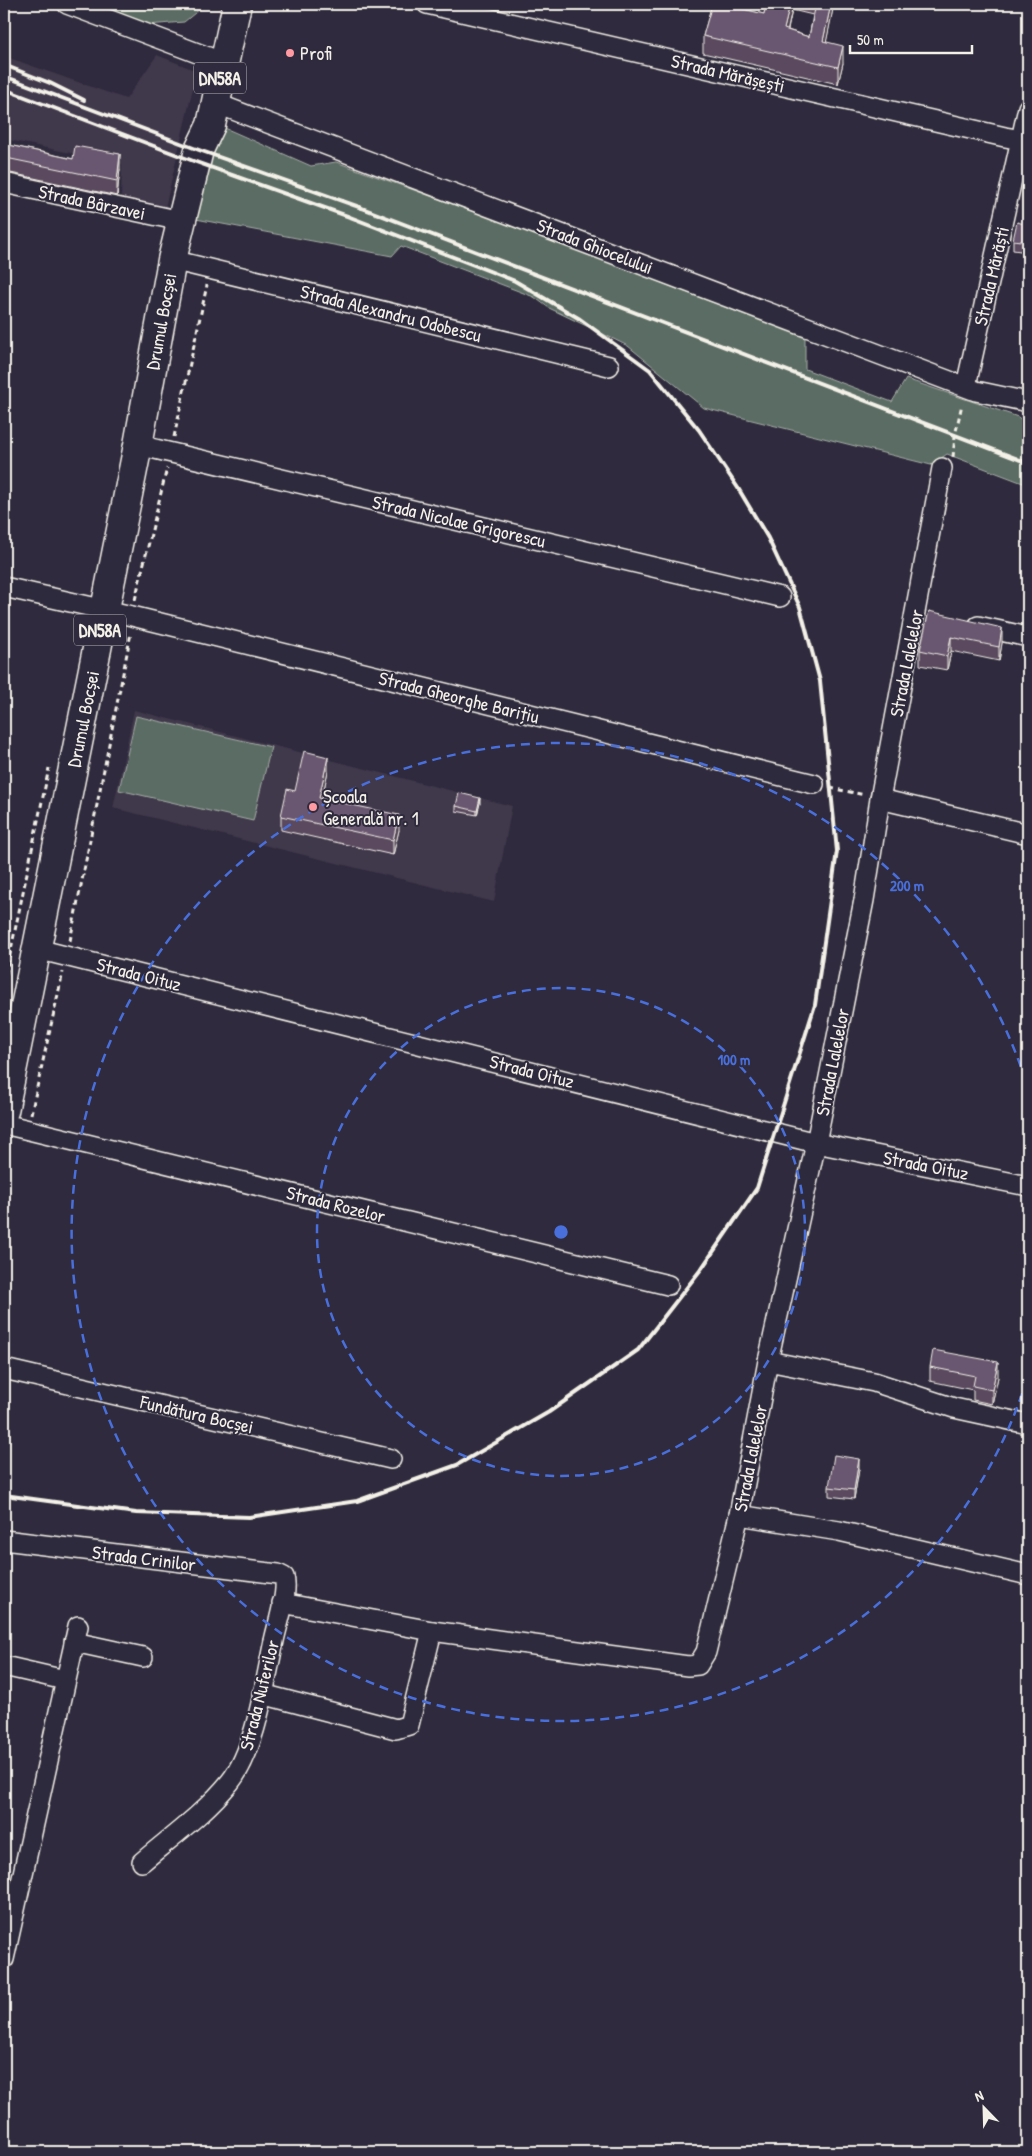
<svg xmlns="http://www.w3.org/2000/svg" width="1032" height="2156" viewBox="0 0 1032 2156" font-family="'Patrick Hand',sans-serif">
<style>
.built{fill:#40374c}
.green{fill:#5a6c64;stroke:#a7aea6}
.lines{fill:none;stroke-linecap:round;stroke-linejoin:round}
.street-casing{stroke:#f4f1e8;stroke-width:22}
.primary-casing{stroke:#f4f1e8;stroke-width:31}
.path{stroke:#f4f1e8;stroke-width:3;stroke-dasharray:5 4;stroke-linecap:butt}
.street{stroke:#2f2a3d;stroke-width:19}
.primary{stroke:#2f2a3d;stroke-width:28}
.rail{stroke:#f4f1e8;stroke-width:4}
.wall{fill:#5a4a5f;stroke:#f4f1e8;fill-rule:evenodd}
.shaded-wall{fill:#4a3c4e;stroke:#f4f1e8}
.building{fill:#69566f;stroke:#f4f1e8}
.ring{fill:none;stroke:#486fdb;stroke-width:2.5;stroke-dasharray:9 6}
.poi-dot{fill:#ff9aa2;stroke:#2f2a3d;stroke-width:2}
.labels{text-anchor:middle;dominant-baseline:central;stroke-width:4;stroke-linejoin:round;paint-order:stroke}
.shield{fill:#2f2a3d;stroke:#b9b5b5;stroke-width:1}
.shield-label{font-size:18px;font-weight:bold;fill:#f4f1e8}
.poi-label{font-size:19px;fill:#f4f1e8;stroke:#2f2a3d;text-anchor:start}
.street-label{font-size:19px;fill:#f4f1e8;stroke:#2f2a3d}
.centre{fill:#486fdb;stroke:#2f2a3d;stroke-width:2.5}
.ring-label{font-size:15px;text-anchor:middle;font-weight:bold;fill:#486fdb;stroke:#2f2a3d;stroke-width:4;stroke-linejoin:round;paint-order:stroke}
</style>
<rect width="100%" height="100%" fill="#2f2a3d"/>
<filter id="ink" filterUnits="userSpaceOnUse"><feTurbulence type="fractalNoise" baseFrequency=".02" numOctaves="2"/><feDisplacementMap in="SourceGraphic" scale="10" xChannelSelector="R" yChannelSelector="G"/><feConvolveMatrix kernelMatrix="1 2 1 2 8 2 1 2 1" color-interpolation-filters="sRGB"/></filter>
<g filter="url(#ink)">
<g class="built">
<polygon points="157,55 197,71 165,208 121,199 122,164 4,139 4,56 126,99"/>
<polygon points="134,710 512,806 494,902 113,808"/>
</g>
<g class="green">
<polygon points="91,4 206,4 184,22 147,25"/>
<polygon points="218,125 311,166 336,162 508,224 805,338 805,369 892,402 906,379 1018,417 1028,425 1028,485 947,454 931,465 704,408 628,346 549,308 534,297 401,246 392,256 196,219"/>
<polygon points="136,716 271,747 253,821 119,790"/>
</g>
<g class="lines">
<g class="street-casing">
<g id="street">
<polyline points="67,4 224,63"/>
<polyline points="427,4 1005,137 1028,141"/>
<polyline points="215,103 976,391 1028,402"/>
<polyline points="4,183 181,221"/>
<polyline points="172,260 609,366"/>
<polyline points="966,386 1028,108"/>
<polyline points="138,445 780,597"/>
<polyline points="4,587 132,616 814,784"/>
<polyline points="978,626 1028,637"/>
<polyline points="880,799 1028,834"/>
<polyline points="37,949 816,1143 1028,1186"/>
<polyline points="4,1124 668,1285"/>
<polyline points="768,1361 874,1382 954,1408 1028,1424"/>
<polyline points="4,1369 391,1459"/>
<polyline points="739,1515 839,1531 1028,1575"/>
<path d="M4,1540L278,1574L284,1577C289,1592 277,1625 274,1641C265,1681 256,1750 230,1782C205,1813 171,1837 142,1862"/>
<polyline points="282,1603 432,1631 688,1666 698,1665 706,1652 739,1515 768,1361 816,1143 864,900 880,799 942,468"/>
<polyline points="74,1642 143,1657"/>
<polyline points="4,1666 65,1680"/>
<polyline points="262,1694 396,1729 409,1725 432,1631"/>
<polyline points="4,1959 78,1626"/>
</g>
</g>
<g class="primary-casing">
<g id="primary">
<path id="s1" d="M4,1111L138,445L172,260L199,150L211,125L237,4"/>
</g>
</g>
<g class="path">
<polyline points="174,437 207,285"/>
<polyline points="953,457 955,436 962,404"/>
<polyline points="135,600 167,468"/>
<polyline points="830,788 865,795"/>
<polyline points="70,941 131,633"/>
<polyline points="4,983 49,768"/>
<polyline points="31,1114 63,972"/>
</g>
<use href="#street" class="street"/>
<use href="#primary" class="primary"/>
<g class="rail">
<polyline points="4,65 50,83 84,100"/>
<polyline points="4,76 199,150 362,208 1028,463"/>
<polyline points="4,89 196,162 350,217 515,281 580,319 650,370 699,430 738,488 768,538 800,607 820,681 837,851 815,1005 757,1188 702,1268 638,1350 549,1412 457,1465 357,1501 249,1517 136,1513 4,1495"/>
</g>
</g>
<g class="wall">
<path d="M712,4H730V6L764,14L766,4H834L826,42L843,63L838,84L703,53V36ZM792,10L813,15L809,37L788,30Z"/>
<polygon points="901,4 910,4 909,6"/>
<polygon points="4,144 120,169 117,196 6,172 4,172"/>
<polygon points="1028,225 1028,252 1013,250 1013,240"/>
<polygon points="929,611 1002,643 999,661 951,651 947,670 920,665 920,650"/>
<polygon points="328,771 322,798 399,830 393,855 281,830 281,816 295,791"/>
<polygon points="480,803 477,815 456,811 456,806"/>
<polygon points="930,1367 998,1377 992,1404 973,1400 973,1390 930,1381"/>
<polygon points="859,1469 854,1499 829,1496 829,1487"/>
</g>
<g class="shaded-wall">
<polygon points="790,4 792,4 792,10 784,46 784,29"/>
<polygon points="831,4 834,4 823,58 823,41"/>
<polygon points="843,46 843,63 838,84 838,67"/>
<polygon points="120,154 120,169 117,196 117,181"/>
<polygon points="1002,628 1002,643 999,661 999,647"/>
<polygon points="951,637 951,651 947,670 947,656"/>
<polygon points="328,757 328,771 319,812 319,798"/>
<polygon points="480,798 480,803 477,815 477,811"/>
<polygon points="399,815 399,830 393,855 393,840"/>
<polygon points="998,1362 998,1377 992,1404 992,1390"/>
<polygon points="859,1459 859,1469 854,1499 854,1490"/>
</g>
<g class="building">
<polygon points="712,4 726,4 726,5 764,14 766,4 790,4 784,29 809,37 816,4 831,4 823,41 843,46 838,67 703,36"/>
<polygon points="4,144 73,159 75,146 120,154 117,181 6,158 4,158"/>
<polygon points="1017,222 1028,225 1028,242 1013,240"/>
<polygon points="929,611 1002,628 999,647 951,637 947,656 920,650"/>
<polygon points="304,751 328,757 319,798 399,815 393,840 281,816 287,789 295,791"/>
<polygon points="459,793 480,798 477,811 456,806"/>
<polygon points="933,1350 998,1362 992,1390 973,1386 975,1376 930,1367"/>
<polygon points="834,1455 859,1459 854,1490 829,1487"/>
</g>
</g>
<g class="ring">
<circle cx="561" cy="1232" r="244"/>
<path d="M1027 1379A489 489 0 1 1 1027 1085"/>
</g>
<g class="poi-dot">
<circle cx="290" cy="53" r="5"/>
<circle cx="313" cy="807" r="5"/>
</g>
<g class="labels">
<g class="shield">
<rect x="194" y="62.5" width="52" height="31" rx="4"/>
<rect x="74" y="614.5" width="52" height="31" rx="4"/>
</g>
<g class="shield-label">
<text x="220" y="78">DN58A</text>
<text x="100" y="630">DN58A</text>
</g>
<g class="poi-label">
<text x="300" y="53">Profi</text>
<text x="323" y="796">Școala<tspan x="323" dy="22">Generală nr. 1</tspan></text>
</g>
<g class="street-label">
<text transform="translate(728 73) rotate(13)">Strada Mărășești</text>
<text transform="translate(92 202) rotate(12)">Strada Bârzavei</text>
<text transform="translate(595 246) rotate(21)">Strada Ghiocelului</text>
<text transform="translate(991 276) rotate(-77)">Strada Mărăști</text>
<text transform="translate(391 313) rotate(14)">Strada Alexandru Odobescu</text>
<text stroke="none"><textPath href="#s1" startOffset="805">Drumul Bocșei</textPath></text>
<text transform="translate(459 521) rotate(13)">Strada Nicolae Grigorescu</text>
<text transform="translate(906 663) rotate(-79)">Strada Lalelelor</text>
<text transform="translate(459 697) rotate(14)">Strada Gheorghe Barițiu</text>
<text stroke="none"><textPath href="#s1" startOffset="400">Drumul Bocșei</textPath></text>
<text transform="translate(139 974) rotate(14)">Strada Oituz</text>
<text transform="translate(832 1062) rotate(-79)">Strada Lalelelor</text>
<text transform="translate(532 1071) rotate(14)">Strada Oituz</text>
<text transform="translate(926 1165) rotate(11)">Strada Oituz</text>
<text transform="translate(336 1204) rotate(14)">Strada Rozelor</text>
<text transform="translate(197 1414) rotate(13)">Fundătura Bocșei</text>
<text transform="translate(750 1458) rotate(-79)">Strada Lalelelor</text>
<text transform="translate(144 1558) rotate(7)">Strada Crinilor</text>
<text transform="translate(259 1695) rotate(-76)">Strada Nuferilor</text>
</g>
</g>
<circle cx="561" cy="1232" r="8" class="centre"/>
<g class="ring-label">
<text x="907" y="891">200 m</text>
<text x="734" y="1065">100 m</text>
</g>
<rect width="1032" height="2156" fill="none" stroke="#2f2a3d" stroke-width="20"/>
<rect x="10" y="10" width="1012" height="2136" fill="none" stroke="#f4f1e8" stroke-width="2" filter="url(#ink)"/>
<g transform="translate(984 2108) rotate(337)" stroke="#2f2a3d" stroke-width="4" paint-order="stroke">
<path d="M0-4L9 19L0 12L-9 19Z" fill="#f4f1e8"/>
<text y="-8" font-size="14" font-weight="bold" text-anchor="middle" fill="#f4f1e8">N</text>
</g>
<path d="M850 45v8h122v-8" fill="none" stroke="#f4f1e8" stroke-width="2.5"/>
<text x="857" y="45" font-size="15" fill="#f4f1e8" stroke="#2f2a3d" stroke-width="4" paint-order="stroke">50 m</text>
</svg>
